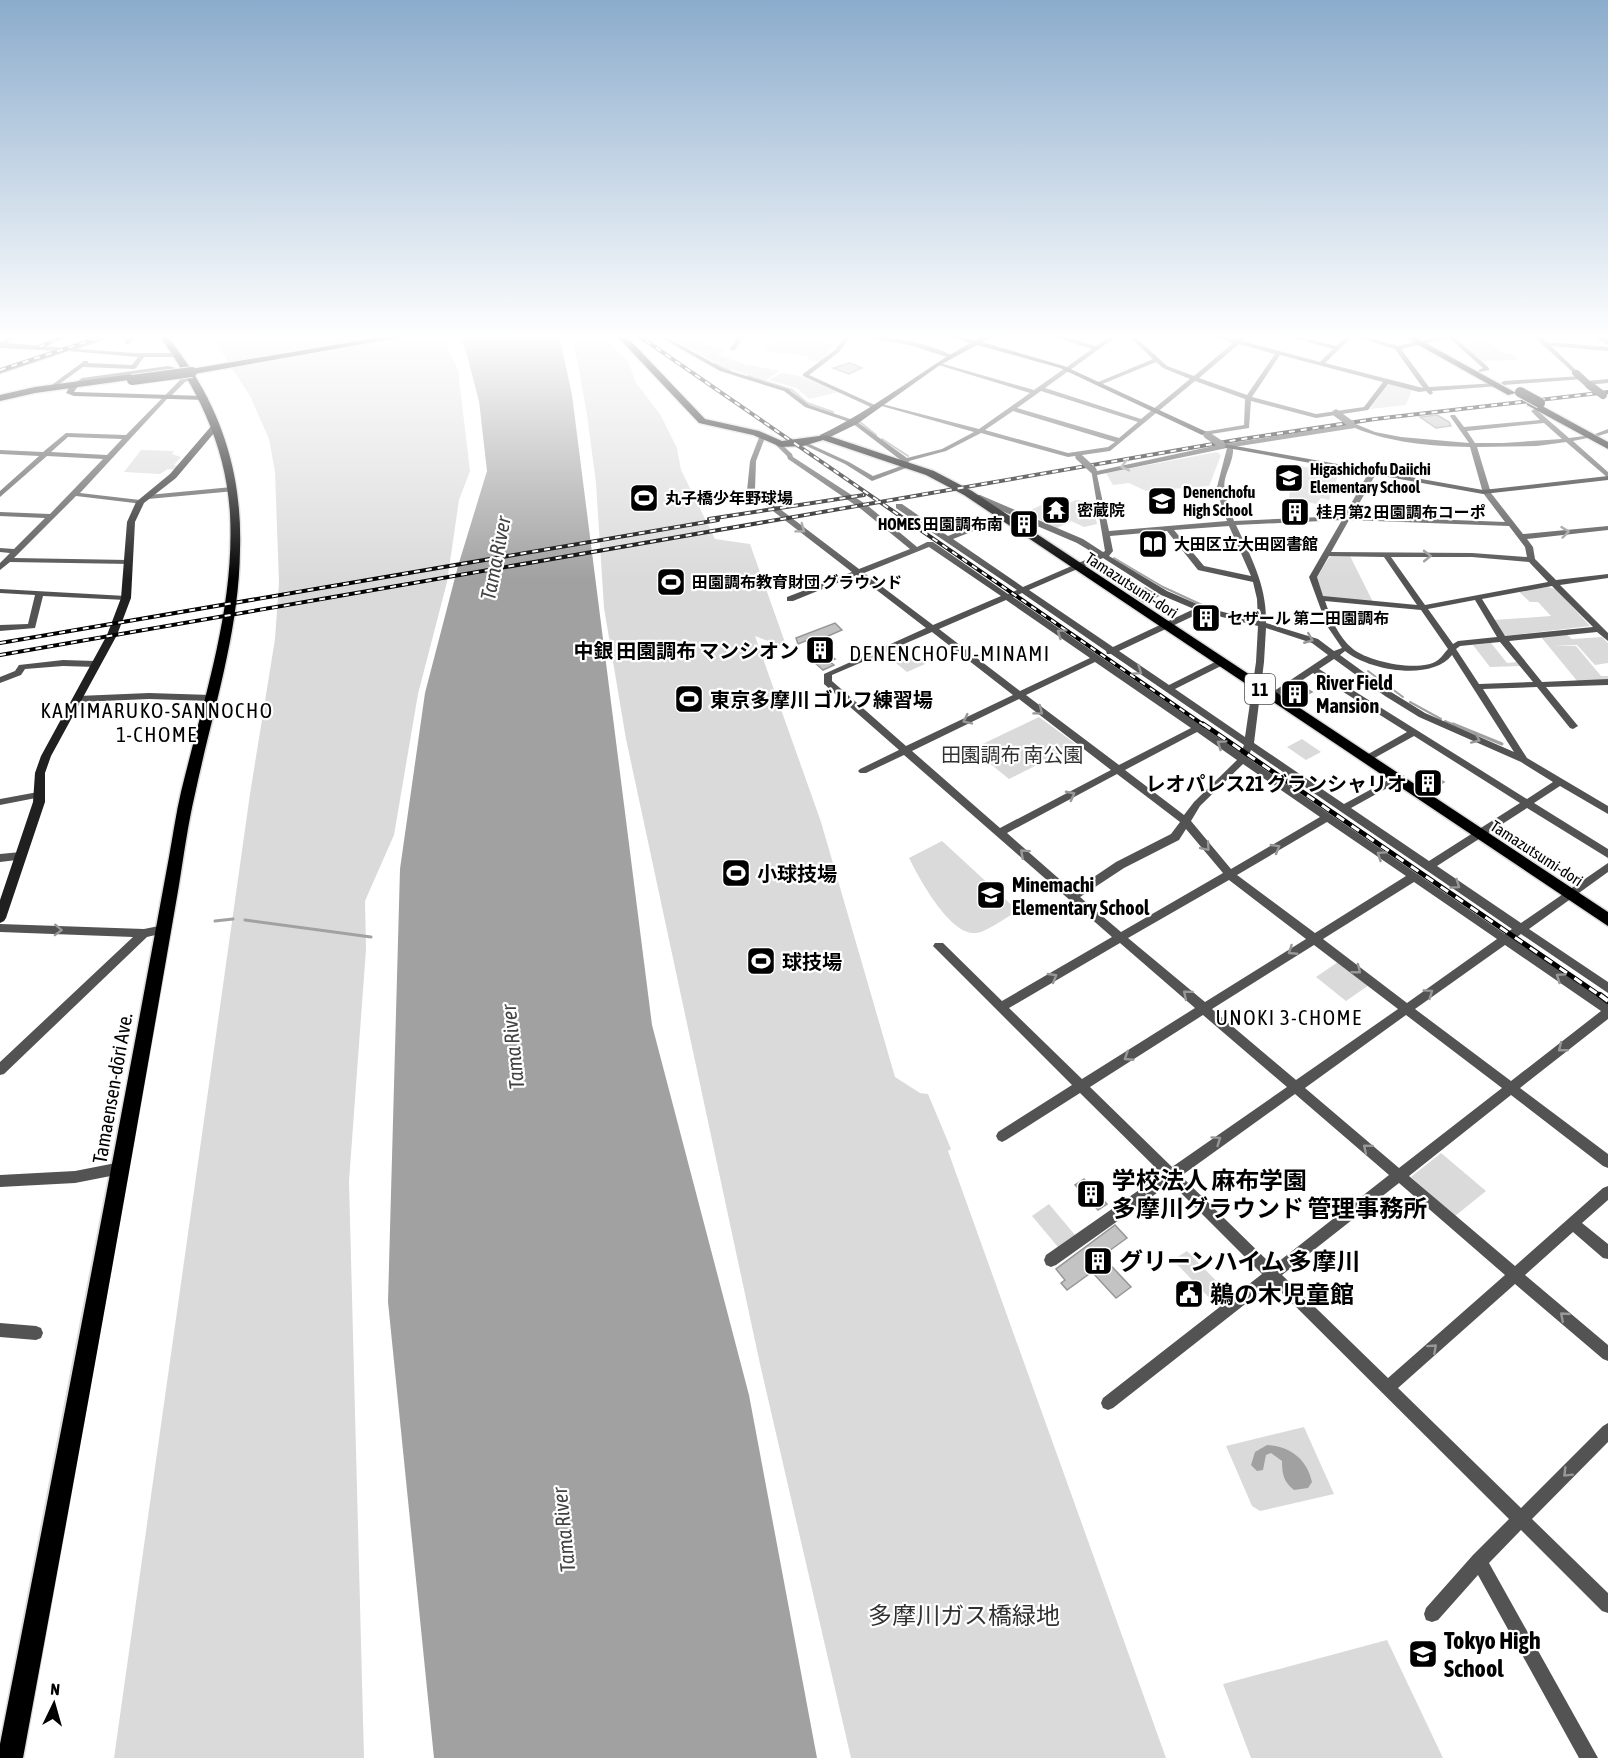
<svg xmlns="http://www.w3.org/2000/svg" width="1608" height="1758" viewBox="0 0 1608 1758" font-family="'Asap Condensed','Noto Sans JP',sans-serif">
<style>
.green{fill:#dadada}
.water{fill:#a1a1a1}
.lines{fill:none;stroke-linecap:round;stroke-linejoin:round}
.stream-far1{stroke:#a1a1a1;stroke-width:2}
.stream{stroke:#a1a1a1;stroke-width:3}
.building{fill:#c3c3c3;stroke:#979797;stroke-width:1.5}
.primary-casing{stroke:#dbdbdb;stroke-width:3}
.street{fill:#535353;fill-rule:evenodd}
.secondary{fill:#202020;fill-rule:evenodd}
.primary{fill:#000;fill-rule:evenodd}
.rail-far2-casing{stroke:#000;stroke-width:4}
.rail-far1-casing{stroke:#000;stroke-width:5}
.rail-casing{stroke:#000;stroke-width:6}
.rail-far2{stroke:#fff;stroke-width:2;stroke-dasharray:6;stroke-linecap:butt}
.rail-far1{stroke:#fff;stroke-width:3;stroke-dasharray:9;stroke-linecap:butt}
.rail{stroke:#fff;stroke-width:4;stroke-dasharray:11;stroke-linecap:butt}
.primary-bridge-casing{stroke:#dbdbdb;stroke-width:12;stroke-linecap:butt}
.street-bridge{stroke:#535353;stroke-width:7}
.secondary-bridge{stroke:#202020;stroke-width:8}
.primary-bridge{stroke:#000;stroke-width:10}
.oneway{stroke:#989898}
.labels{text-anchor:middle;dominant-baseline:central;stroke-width:4.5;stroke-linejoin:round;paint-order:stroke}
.far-poi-label{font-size:16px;font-weight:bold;fill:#000;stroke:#fff;text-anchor:start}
.far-street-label{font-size:16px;fill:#000;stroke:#fff}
.shield{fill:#fff;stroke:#4c4c4c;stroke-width:1.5}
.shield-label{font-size:18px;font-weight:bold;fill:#000}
.poi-label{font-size:20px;font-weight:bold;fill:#000;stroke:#fff;text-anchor:start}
.park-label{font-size:20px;fill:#313131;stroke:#fff}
.street-label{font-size:20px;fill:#000;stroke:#fff}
.water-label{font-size:21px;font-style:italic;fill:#424242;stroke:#fff}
.neighbourhood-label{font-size:21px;letter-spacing:1.5px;fill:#000;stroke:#fff}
.near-poi-label{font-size:24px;font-weight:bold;fill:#000;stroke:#fff;text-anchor:start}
.near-park-label{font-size:24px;fill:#313131;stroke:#fff}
</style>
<rect width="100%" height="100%" fill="#fff"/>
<g class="green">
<polygon points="210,334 441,334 458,370 470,471 459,500 447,582 418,694 394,835 365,901 366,949 349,1181 364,1758 114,1758 250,794 275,639 279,582 275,472 269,439 250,396"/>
<polygon points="579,334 599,334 628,361 636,383 660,414 677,448 681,470 715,539 750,544 787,648 755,636 821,822 895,1077 920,1093 928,1094 951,1149 948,1151 1166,1758 851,1758 760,1364 626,739 604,608 596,483 587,415 577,359 571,341 581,340"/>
<polygon points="665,334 698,334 703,344 728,350 717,354 743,364 780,371 766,380 725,368"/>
<polygon points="777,337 835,344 820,362 808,360 809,356 765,351"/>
<polygon points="1488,342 1504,354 1512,354 1518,360 1481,361 1460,343"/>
<polygon points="781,373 800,376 839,392 809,399 797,388 769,380"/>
<polygon points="1388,384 1412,390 1406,405 1370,409"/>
<polygon points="141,450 174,451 172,454 181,457 174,465 178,466 174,470 168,469 160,474 124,472"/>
<polygon points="1217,452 1221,455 1209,486 1146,491 1129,483 1113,485 1106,473"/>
<polygon points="1294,465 1339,473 1329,500 1321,498 1316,504 1289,498"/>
<polygon points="1075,500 1092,501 1097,524 1084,527 1071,521 1057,528 1025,513 1043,504 1056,510"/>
<polygon points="1330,556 1350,556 1373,602 1323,597 1317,577"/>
<polygon points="1548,587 1556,589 1590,626 1504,636 1494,620 1551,616 1538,602 1530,602 1518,591"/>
<polygon points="1566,634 1572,639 1602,637 1608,643 1608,663 1595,665 1577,645 1553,646 1576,646 1601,676 1608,676 1608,680 1578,682 1541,637"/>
<polygon points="1491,643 1507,663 1518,662 1521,666 1490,667 1473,645"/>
<polygon points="900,648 913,658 916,657 925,664 907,672 885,654"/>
<polygon points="1039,717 1077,745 1009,779 972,749"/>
<polygon points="1302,739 1321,752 1306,760 1287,747"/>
<path d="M942,841L1018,911C1008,916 985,933 976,933C950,936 919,878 909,858Z"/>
<polygon points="1338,962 1369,985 1346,1001 1316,977"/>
<polygon points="1441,1153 1486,1191 1455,1216 1411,1177"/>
<polygon points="1049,1204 1075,1235 1058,1247 1032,1216"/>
<polygon points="1187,1251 1232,1297 1219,1308 1173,1260"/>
<polygon points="1304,1427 1334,1494 1260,1511 1252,1506 1226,1446"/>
<polygon points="1387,1640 1443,1758 1251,1758 1223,1684"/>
</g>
<g class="water">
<polygon points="455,334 559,334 572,395 652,1025 749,1395 817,1758 434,1758 388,1302 400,869 425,693 458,566 487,471 479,401 465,348"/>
<path d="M1267,1445C1290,1446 1307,1459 1312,1482L1308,1488L1294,1490C1284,1482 1282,1475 1282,1461L1271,1453L1266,1455L1263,1470L1257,1471L1251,1465L1255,1452Z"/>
</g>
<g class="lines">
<g class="stream-far1">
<polyline points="714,364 730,371"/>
<polyline points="748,376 792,390 807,403 833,412"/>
<polyline points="860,422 876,435"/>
<polyline points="882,439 908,456"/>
<polyline points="1114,558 1163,587 1213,610"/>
<polyline points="1368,671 1403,697"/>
<polyline points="1410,702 1441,719"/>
<polyline points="1445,721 1457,726"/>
</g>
<g class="stream">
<polyline points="1453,724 1502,744"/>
<polyline points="245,920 371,937"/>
<polyline points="215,921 233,919"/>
</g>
</g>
<g class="building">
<polygon points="850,363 862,368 849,374 833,368"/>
<polygon points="1437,415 1449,422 1451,426 1436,428 1420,417"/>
<polygon points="1145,588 1158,596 1144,602 1132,594"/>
<polygon points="835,623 842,630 821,639 828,646 825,648 830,651 827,653 835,659 829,661 834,665 823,670 814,662 820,659 812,653 815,652 810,648 813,647 809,643 811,642 808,640 798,644 796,638"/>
<polygon points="1300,685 1312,692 1294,701 1284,695"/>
<polygon points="1432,774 1444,782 1429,791 1417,783"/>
<polygon points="1084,1179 1107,1204 1098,1210 1075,1185"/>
<polygon points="1115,1225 1127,1238 1102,1256 1131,1287 1116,1298 1092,1272 1067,1290 1061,1283 1065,1280 1056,1269"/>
</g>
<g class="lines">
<g class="primary-casing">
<g id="primary">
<path d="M158,334H166L191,369L400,334H419L194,374C228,429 242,486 240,550C239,634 212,713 195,794C188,824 184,854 179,885C129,1176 77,1467 23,1758H0V1744C58,1448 115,1153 169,857C173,835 176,813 181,792C203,701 235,609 230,514C226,445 197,388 158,334Z"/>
<polygon points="615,334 624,334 705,419 759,431 782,441 826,435 934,471 972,491 1608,912 1608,926 964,495 926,475 823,440 803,446 781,447 753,435 699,423"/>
<polygon points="1399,334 1409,334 1516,393 1508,395"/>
<polygon points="133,374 136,375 136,379 35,393 0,401 0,395 35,387"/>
<polygon points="1527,401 1533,401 1608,442 1608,449 1527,405"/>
</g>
</g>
<g class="street">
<polygon points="13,334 20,334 7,343 69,348 111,334 120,334 78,349 134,353 179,353 182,355 179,357 144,357 136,368 134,369 83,367 51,390 49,389 49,387 84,361 88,361 88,363 132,365 138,357 69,351 0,374 0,370 60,351 0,348 0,343"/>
<polygon points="133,334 139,334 129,344 125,344 125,342"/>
<path d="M654,334H661L724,369L788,389L809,405L856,421L907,458L942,449L974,432L878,405V403L979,429L1030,393L935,364L940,363L1034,390L1092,349L1044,334H1054L1096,346L1113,334H1120L1045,388L1141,419L1190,379L1163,368L1156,362L1100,385H1096V383L1153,359L1126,334H1132L1167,366L1194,376L1233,343L1205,334H1215L1237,340L1243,334H1250L1242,341L1320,362L1333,349L1279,334H1289L1336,346L1349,334H1359L1397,346L1451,334H1538L1547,342L1608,347V351L1551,346L1577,371L1578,372L1575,374L1534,337H1454L1489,368V370L1479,372V370L1483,368L1449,338L1401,349L1429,387L1498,383L1500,384V386L1432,391L1433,393L1430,395L1426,391L1419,392L1388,384L1368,410L1316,418L1251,401L1249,428L1205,435L1203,434V432L1244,425L1245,399L1195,381L1110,451L1068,457L981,433L946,451L909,461L906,468L872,481L845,464L800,443L805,442L849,462L873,476L901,466L902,461L852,423L805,407L784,391L720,371ZM1353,336L1395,349L1423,388L1325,363ZM1239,344L1275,354L1247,395L1199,378ZM1280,355L1383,382L1364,407L1316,414L1252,397ZM1041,391L1138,422L1119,438L1017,408ZM1013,411L1115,442L1108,447L1068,453L985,430Z"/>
<polygon points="739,334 745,334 735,350 731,350 730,349"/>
<path d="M822,334L845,336L847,334C877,334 927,341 953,356L950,358L909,345L852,335L839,352L809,375L877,406V408L875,409L803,376V374L835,350L843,339Z"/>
<polygon points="1588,334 1595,334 1608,341 1608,345"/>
<path d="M168,366L176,368L185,378L189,377L192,379L185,382L169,398L167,399L80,493L140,500H143V504L76,496L14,558L128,560H131V564L10,562L0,570V563L10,553L0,552V548L14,549L45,518L0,516V512L50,514L103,459L47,456L0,497V491L39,456L0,454V450L43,452L66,433L126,435L180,380L172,371L84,382L74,388L71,386L82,378ZM68,437L122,439L107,455L51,452Z"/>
<polygon points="1581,376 1583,377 1583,379 1504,385 1501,383 1504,381"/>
<polygon points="1608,379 1608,383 1587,385 1584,383 1587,381"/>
<path d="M1540,406L1543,408L1538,411L1569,438L1592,435V437L1573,441L1608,472V478L1566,442L1537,446L1477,447L1491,493L1523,534L1608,526V530L1527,539L1533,547L1535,559L1556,580L1608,574V578L1560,585L1608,633V641L1597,632L1509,641L1542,682L1608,679V685L1546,687L1578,726L1573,729L1570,728L1537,687L1483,689L1527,758L1608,806V814L1560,786L1534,803L1608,849V858L1527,808L1437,866L1521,923L1608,863V872L1529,929L1608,982V993L1521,934L1514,939L1608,1004V1019L1520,1088L1608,1154V1168L1603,1166L1511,1095L1409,1176L1515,1266L1603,1188L1608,1186V1200L1582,1223L1608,1244V1259L1603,1258L1573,1232L1525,1275L1608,1345V1361L1603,1359L1515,1284L1398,1388L1521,1508L1603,1426L1608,1423V1442L1532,1519L1608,1593V1613L1602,1611L1521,1530L1489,1563L1598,1758H1579L1478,1575L1438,1620L1432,1622L1426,1620L1424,1614L1426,1608L1473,1555L1509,1519L1272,1283L1113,1408L1108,1410L1103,1408L1101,1403L1103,1398L1262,1274L1171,1183L1056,1265L1051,1267L1046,1265L1044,1260L1046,1255L1162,1174L1080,1093L1006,1140L1002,1142L998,1140L996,1136L998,1132L1072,1085L933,946L935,943H943L1002,1001L1112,937L904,755L866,773H860L858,771L860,769L899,750L824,684V674L926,628L857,575L793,601H787V597L852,572L747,491L750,461L760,435L765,434L766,435L756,461L755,490L859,569L910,549L861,509L788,459L787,456L772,441V439H776L792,454L793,457L867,505L917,547L927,542H933L1008,594L1017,590L896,508V504H902L948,536L998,515H1004V519L953,539L1023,587L1097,555L1077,543L974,499V495H980L1083,539L1103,552L1105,551L1091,469H1095L1097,471L1218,445L1348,425L1349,423L1351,422L1375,432L1401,437L1469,443L1450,416L1451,415H1455L1464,427L1540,420L1531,411ZM1544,423L1562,439L1503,443H1475L1467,431ZM1355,428C1391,443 1431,446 1470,447L1483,493L1505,522L1352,516L1377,472L1373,470L1369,472L1344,516L1234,521C1229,508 1222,493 1225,479C1228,468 1234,458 1233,447ZM1227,448L1217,487L1219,498L1227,521L1109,531L1097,475ZM1342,520L1309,577L1327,626L1342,648L1334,651L1318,639L1266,623C1267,586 1251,557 1236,525ZM1349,520L1509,526L1525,547L1527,557L1472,553L1331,552ZM1229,526L1251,576L1204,566L1174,530ZM1167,531L1198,570L1253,582L1257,599L1258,621L1204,607L1167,591L1109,556L1113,551L1110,536ZM929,547L1001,596L933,625L864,573ZM1329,556L1384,557L1417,605L1323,596L1317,577ZM1391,557H1472L1529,562L1548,582L1425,605ZM1103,558L1161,595L1194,609L1113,647L1029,590ZM1552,586L1593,627L1505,636L1482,599ZM1022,593L1106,651L1107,654H1111L1244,745L1241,753L1013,597ZM1006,600L1090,658L1020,691L939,629ZM1475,600L1497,637L1458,641L1453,644L1428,609ZM1325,601L1421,610L1448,649C1445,652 1442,657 1438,660C1421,673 1369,662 1353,649C1338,637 1331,618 1325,601ZM1202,612L1258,626L1256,662L1245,737L1175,689L1223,665V661H1217L1169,685L1119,651ZM1266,628L1312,643L1328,655L1268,695L1267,697L1268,699H1274L1313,673L1407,732L1363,757L1361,759L1363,761H1369L1414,736L1520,803L1429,861L1351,808L1398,782L1400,780L1398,778H1392L1344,804L1254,743L1264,662ZM932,632L1013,695L906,746L832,681V675ZM1500,642L1533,682L1479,684L1456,649L1460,646ZM1345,651C1368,670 1431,682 1452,655L1514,752L1425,713L1391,692L1340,655ZM1334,659L1385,696L1419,717L1521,762L1553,782L1527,799L1319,669ZM1095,662L1191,728L1119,765L1026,695ZM1019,699L1111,770L1000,828L912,751ZM1197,732L1237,760L1194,802L1184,815L1125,770ZM1251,750L1512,929L1505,934L1248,758ZM1243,764L1320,817L1231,869L1191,821L1200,806ZM1117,774L1180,822L1171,834L1116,862L1073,891L1007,833ZM1327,822L1406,876L1315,933L1237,875ZM1186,829L1223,873L1121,932L1080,897L1124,868L1179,840ZM1229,880L1306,939L1205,1002L1128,938ZM1414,882L1497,939L1407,1003L1323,939ZM1120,943L1195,1008L1082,1079L1009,1008ZM1314,945L1398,1009L1296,1080L1212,1009ZM1505,945L1601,1011L1511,1081L1415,1009ZM1203,1015L1287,1087L1172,1167L1090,1087ZM1406,1015L1502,1088L1399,1168L1305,1088ZM1295,1094L1389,1175L1273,1266L1181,1176ZM1399,1183L1505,1275L1388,1378L1282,1275Z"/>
<polygon points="1608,429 1608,433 1598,436 1595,434"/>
<polygon points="232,487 236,489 235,491 148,499 144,497 148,495"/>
<polygon points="0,589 126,596 130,598 126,600 43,596 35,628 0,631 0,625 28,624 35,595 0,593"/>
<polygon points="63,660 96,661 100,664 96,667 63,666 25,669 21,675 0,683 0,677 15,671 19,665"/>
<polygon points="149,693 211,695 215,698 211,701 149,699 78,702 74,699 78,696"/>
<polygon points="38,792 43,795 41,797 0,805 0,799"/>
<polygon points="21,852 25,853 26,856 25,859 0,862 0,854"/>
<polygon points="0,924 144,929 164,925 168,926 169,929 168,932 147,937 4,1074 0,1075 0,1062 133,937 0,932"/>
<polygon points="121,1162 126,1164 127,1168 126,1172 121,1174 75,1183 0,1187 0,1175 75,1171"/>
<polygon points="0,1323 36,1326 41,1328 43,1333 41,1338 36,1340 0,1337"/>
</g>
<g class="secondary">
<path d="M942,334H953L975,340L987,334H995L982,342L1064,366L1209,433L1202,435L1060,368L977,345L940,365L857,424L826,439H820V435C873,410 919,372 970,343Z"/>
<polygon points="1445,334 1452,334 1453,336 1450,338"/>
<polygon points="1572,370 1578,370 1592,383 1592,387 1586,387 1572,374"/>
<polygon points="71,384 78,386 74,392 204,396 208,398 204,400 74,396 66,393"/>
<polygon points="213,424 220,426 176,478 144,503 135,522 131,598 117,635 51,756 45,773 45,802 6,918 4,921 0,923 0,900 33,802 35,773 41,756 107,635 121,598 127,522 136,502 170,474"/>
<polygon points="1219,443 1483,490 1608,476 1608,480 1483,494 1222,447 1219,447"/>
</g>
<use href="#primary" class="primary"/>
<g class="rail-far2-casing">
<g id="rail-far2">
<polyline points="636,334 1205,726"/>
<polyline points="1596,334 1608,340"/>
<polyline points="39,347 69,334"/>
<polyline points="0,370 110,334"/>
<polyline points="709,519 864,495"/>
<polyline points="0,643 718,520"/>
<polyline points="0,655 1236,440 1375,419 1608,392"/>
</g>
</g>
<g class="rail-far1-casing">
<polyline id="rail-far1" points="1203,724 1602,997"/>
</g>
<g class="rail-casing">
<polyline id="rail" points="1600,995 1608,1001"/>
</g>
<use href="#rail-far2" class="rail-far2"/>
<use href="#rail-far1" class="rail-far1"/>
<use href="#rail" class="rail"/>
<g class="primary-bridge-casing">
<g id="primary-bridge">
<polyline points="132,380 192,372"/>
<polyline points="1520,392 1540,403"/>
</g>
</g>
<g class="street-bridge">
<polyline points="1336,413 1351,424"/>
<polyline points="1207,435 1222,445"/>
<polyline points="1079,457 1093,470"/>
</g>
<polyline class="secondary-bridge" points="1589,385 1603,395"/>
<use href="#primary-bridge" class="primary-bridge"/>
</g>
<defs><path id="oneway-chevron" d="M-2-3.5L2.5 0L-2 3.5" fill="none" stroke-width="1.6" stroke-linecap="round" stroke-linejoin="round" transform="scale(1.5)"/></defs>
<g class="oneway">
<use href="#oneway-chevron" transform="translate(1125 466) rotate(167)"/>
<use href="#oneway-chevron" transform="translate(801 529) rotate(37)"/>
<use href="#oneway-chevron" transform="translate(1565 532) rotate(-6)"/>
<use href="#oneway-chevron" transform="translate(1427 556) rotate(-1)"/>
<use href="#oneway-chevron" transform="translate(1061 633) rotate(-145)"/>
<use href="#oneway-chevron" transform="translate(1309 639) rotate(22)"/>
<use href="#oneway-chevron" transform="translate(1138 671) rotate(34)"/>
<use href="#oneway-chevron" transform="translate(1039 711) rotate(37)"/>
<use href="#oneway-chevron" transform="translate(967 720) rotate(154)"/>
<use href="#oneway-chevron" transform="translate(1476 739) rotate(24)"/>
<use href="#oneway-chevron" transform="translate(1221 744) rotate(-146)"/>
<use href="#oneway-chevron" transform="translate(1071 795) rotate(-28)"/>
<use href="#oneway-chevron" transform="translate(1206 847) rotate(50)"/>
<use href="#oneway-chevron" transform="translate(1276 848) rotate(-30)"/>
<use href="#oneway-chevron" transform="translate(1024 853) rotate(-138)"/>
<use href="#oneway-chevron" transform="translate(1381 855) rotate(-146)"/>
<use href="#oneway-chevron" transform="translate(1456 885) rotate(35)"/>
<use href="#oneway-chevron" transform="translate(58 930) rotate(2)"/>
<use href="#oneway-chevron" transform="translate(1292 951) rotate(147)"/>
<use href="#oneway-chevron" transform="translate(1357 970) rotate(38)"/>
<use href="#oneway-chevron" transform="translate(1053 977) rotate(-30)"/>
<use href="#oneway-chevron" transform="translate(1560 977) rotate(-146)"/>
<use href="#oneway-chevron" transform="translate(1429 993) rotate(-35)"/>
<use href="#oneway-chevron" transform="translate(1187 994) rotate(-140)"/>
<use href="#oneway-chevron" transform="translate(1562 1048) rotate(142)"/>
<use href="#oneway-chevron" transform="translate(1128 1057) rotate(147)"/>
<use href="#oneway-chevron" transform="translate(1217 1140) rotate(-35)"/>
<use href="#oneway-chevron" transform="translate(1367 1148) rotate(-140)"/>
<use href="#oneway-chevron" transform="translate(1564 1316) rotate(-139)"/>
<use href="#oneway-chevron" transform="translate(1433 1348) rotate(-42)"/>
<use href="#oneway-chevron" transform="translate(1567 1473) rotate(135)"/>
</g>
<linearGradient id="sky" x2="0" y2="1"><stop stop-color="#8baccc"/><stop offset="0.58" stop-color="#fff"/><stop offset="1" stop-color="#fff" stop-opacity="0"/></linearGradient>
<rect width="1608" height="580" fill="url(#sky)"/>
<defs>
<g id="school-square" transform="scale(1.5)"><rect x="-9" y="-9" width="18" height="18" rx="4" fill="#000" stroke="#fff"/><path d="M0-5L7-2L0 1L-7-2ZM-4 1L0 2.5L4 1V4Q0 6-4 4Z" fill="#fff"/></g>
<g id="stadium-square" transform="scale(1.5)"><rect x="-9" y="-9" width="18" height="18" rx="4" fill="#000" stroke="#fff"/><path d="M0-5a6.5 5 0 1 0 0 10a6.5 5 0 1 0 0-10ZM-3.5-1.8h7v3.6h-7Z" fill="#fff"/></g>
<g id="temple-square" transform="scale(1.5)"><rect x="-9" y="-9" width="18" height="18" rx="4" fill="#000" stroke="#fff"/><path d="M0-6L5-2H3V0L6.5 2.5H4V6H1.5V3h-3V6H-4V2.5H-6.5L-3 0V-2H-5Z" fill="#fff"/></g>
<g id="building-square" transform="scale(1.5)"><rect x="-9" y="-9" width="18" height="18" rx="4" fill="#000" stroke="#fff"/><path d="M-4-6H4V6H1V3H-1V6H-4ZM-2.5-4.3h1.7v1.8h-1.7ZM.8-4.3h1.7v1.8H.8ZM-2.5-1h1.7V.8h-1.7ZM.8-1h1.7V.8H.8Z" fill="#fff"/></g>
<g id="library-square" transform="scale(1.5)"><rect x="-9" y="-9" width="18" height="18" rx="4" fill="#000" stroke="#fff"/><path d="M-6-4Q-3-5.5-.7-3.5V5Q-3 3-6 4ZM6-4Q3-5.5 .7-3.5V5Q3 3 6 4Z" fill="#fff"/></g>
<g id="civic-square" transform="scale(1.5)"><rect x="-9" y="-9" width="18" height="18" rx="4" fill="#000" stroke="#fff"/><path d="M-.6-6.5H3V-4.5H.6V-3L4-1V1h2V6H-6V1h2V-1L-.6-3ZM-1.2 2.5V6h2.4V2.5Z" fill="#fff"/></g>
</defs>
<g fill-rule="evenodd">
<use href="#school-square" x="1289" y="478"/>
<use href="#stadium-square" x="644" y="498"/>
<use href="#school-square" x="1162" y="501"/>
<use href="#temple-square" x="1056" y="510"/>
<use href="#building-square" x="1295" y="512"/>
<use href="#building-square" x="1024" y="524"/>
<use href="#library-square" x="1153" y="544"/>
<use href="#stadium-square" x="671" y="582"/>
<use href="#building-square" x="1206" y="618"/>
<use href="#building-square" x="820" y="650"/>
<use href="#building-square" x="1295" y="694"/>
<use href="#stadium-square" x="689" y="699"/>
<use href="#building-square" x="1428" y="783"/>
<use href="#stadium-square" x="736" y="873"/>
<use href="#school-square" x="991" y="895"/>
<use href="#stadium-square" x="761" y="961"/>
<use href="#building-square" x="1091" y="1194"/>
<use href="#building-square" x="1098" y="1261"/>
<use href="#civic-square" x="1189" y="1294"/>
<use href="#school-square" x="1423" y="1654"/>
</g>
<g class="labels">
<g class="far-poi-label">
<text x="1310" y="469">Higashichofu Daiichi<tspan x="1310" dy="18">Elementary School</tspan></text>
<text x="1183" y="492">Denenchofu<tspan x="1183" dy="18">High School</tspan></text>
<text x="665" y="498">丸子橋少年野球場</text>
<text x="1077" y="510">密蔵院</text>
<text x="1316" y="512">桂月第2 田園調布コーポ</text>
<text x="1003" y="524" text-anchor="end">HOMES 田園調布南</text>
<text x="1174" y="544">大田区立大田図書館</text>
<text x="692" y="582">田園調布教育財団 グラウンド</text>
<text x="1227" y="618">セザール 第二田園調布</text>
</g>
<g class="far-street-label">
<text transform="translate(1132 585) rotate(33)">Tamazutsumi-dori</text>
<text transform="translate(1537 853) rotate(33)">Tamazutsumi-dori</text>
</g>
<rect class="shield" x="1245" y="674" width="30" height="30" rx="4.5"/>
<g class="shield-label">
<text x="1260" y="689">11</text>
</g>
<g class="poi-label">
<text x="799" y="650" text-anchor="end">中銀 田園調布 マンシオン</text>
<text x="1316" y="682">River Field<tspan x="1316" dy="23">Mansion</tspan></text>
<text x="710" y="699">東京多摩川 ゴルフ練習場</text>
<text x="1407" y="783" text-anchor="end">レオパレス21 グランシャリオ</text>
<text x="757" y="873">小球技場</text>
<text x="1012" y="884">Minemachi<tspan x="1012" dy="23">Elementary School</tspan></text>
<text x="782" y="961">球技場</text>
</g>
<g class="park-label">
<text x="1012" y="754">田園調布 南公園</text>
</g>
<g class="street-label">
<text transform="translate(112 1088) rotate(-80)">Tamaensen-dōri Ave.</text>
</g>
<g class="water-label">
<text transform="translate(495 558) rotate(-79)">Tama River</text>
<text transform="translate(512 1047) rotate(-96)">Tama River</text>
<text transform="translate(563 1530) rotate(-96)">Tama River</text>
</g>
<g class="neighbourhood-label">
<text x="950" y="653">DENENCHOFU-MINAMI</text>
<text x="157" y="710">KAMIMARUKO-SANNOCHO<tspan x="157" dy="24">1-CHOME</tspan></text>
<text x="1289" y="1017">UNOKI 3-CHOME</text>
</g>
<g class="near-poi-label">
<text x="1112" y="1180">学校法人 麻布学園<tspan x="1112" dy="28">多摩川グラウンド 管理事務所</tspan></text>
<text x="1119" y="1261">グリーンハイム 多摩川</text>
<text x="1210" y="1294">鵜の木児童館</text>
<text x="1444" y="1640">Tokyo High<tspan x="1444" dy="28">School</tspan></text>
</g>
<g class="near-park-label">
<text x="964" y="1615">多摩川ガス橋緑地</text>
</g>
</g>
<g transform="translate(54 1704) rotate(5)" stroke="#ffffff" stroke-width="4.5" paint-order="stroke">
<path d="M0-4.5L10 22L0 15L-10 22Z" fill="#000000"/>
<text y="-9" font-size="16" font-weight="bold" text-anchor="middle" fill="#000000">N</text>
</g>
</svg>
